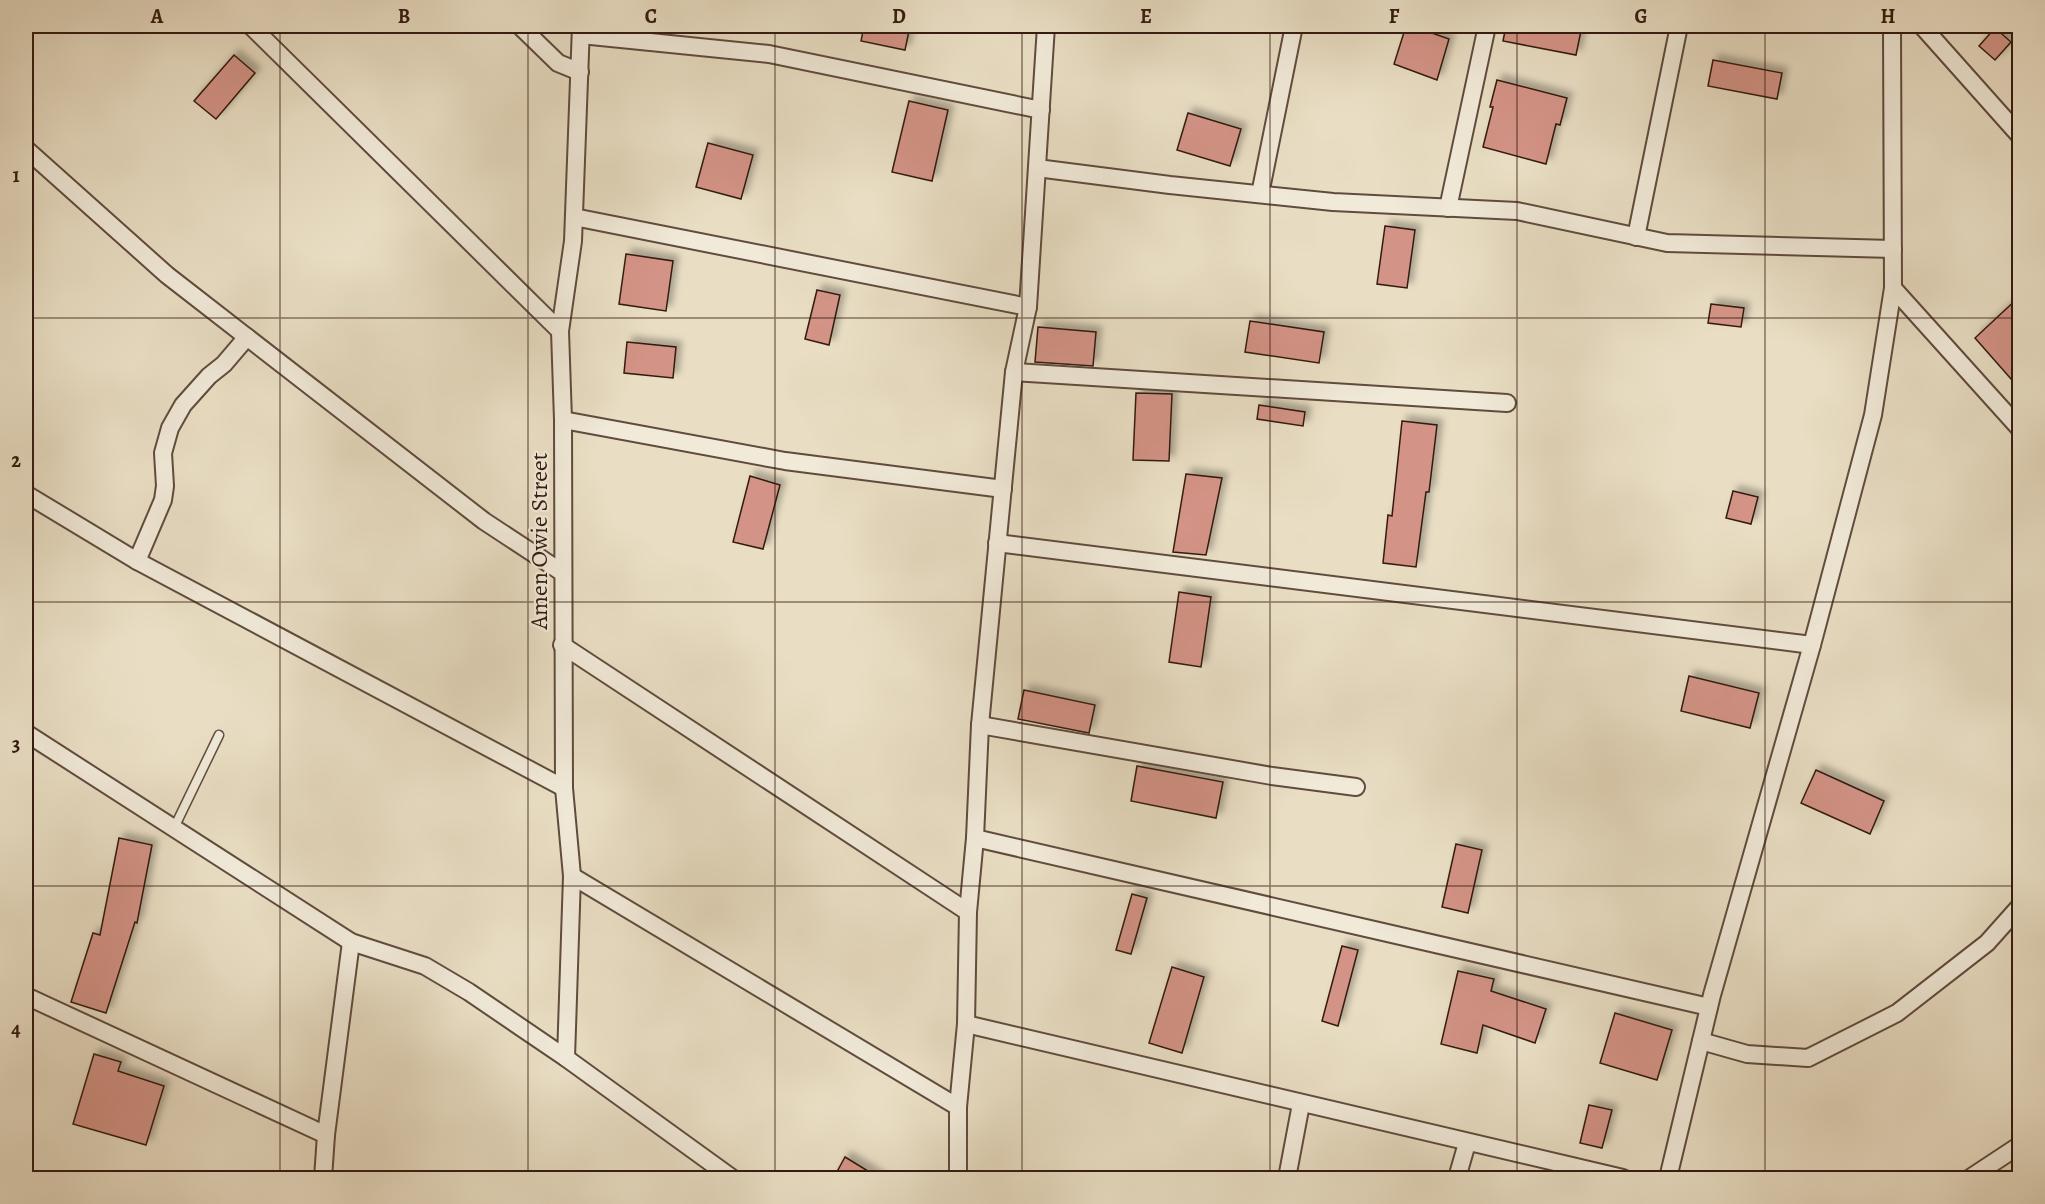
<svg xmlns="http://www.w3.org/2000/svg" width="2045" height="1204" viewBox="0 0 2045 1204" font-family="Alegreya,serif">
<style>
.building{fill:#d39386;stroke:#331a10;stroke-width:1.5;filter:url(#shadow)}
.lines{fill:none;stroke-linecap:round;stroke-linejoin:round}
.service-casing{stroke:#604b3d;stroke-width:11}
.minor-casing{stroke:#604b3d;stroke-width:20}
.service{stroke:#f1ead9;stroke-width:8}
.minor{stroke:#f1ead9;stroke-width:16}
.grid{fill:none;stroke:#331a10;stroke-width:1.5;stroke-opacity:0.55}
.labels{text-anchor:middle;dominant-baseline:central;stroke-width:4.5;stroke-linejoin:round;paint-order:stroke}
.street-label{font-size:24px;fill:#331a10;stroke:#f1ead9}
.neatline{fill:none;stroke:#331a10;stroke-width:2}
.grid-label{font-size:20px;text-anchor:middle;font-weight:bold;fill:#331a10}
</style>
<defs>
<filter id="shadow"><feDropShadow dx="5.5" dy="-5.5" stdDeviation="3" flood-color="#0004"/></filter>
</defs>
<rect width="100%" height="100%" fill="#e9dec4"/>
<filter id="stains"><feTurbulence type="fractalNoise" baseFrequency=".00333" numOctaves="4"/><feColorMatrix values="0 0 0 0 .2 0 0 0 0 .09 0 0 0 0 .02 0 0 0 .5 -.17"/></filter>
<radialGradient id="worn" r=".72"><stop offset=".6" stop-color="#630" stop-opacity="0"/><stop offset="1" stop-color="#630" stop-opacity=".3"/></radialGradient>
<g class="building">
<polygon points="864,26 910,26 905,50 861,41"/>
<polygon points="1406,26 1412,26 1449,39 1437,80 1394,64"/>
<polygon points="1506,26 1582,26 1576,55 1503,41"/>
<polygon points="1995,28 2011,42 1995,60 1979,46"/>
<polygon points="234,55 255,73 216,119 194,101"/>
<polygon points="1713,60 1782,73 1777,99 1708,86"/>
<polygon points="1497,80 1567,98 1560,125 1556,124 1546,164 1483,147 1493,107 1490,107"/>
<polygon points="909,101 948,110 932,181 892,172"/>
<polygon points="1188,113 1241,129 1230,166 1177,150"/>
<polygon points="708,143 753,155 741,199 696,187"/>
<polygon points="1385,226 1415,230 1407,288 1377,284"/>
<polygon points="626,254 673,261 666,311 619,304"/>
<polygon points="817,290 840,295 829,345 805,339"/>
<polygon points="2019,297 2019,388 1975,338"/>
<polygon points="1711,304 1744,308 1741,327 1708,323"/>
<polygon points="1250,321 1324,332 1319,363 1245,352"/>
<polygon points="1038,327 1096,332 1093,366 1035,362"/>
<polygon points="627,342 676,347 673,378 624,373"/>
<polygon points="1136,393 1172,394 1169,461 1133,460"/>
<polygon points="1259,405 1305,412 1303,426 1257,419"/>
<polygon points="1402,421 1437,425 1429,492 1426,492 1416,567 1383,563 1388,515 1392,516"/>
<polygon points="1186,474 1222,478 1206,555 1173,552"/>
<polygon points="750,476 780,485 763,549 733,542"/>
<polygon points="1733,491 1758,497 1751,524 1726,518"/>
<polygon points="1179,592 1211,597 1201,667 1169,662"/>
<polygon points="1689,676 1759,693 1750,728 1681,711"/>
<polygon points="1024,690 1095,705 1089,733 1018,719"/>
<polygon points="1137,766 1223,782 1216,818 1131,801"/>
<polygon points="1816,770 1884,801 1870,834 1801,803"/>
<polygon points="119,838 152,845 137,923 135,922 106,1013 71,1002 93,933 100,935"/>
<polygon points="1456,844 1482,850 1468,913 1442,907"/>
<polygon points="1132,894 1147,898 1131,954 1116,950"/>
<polygon points="1342,946 1358,950 1338,1026 1322,1021"/>
<polygon points="1172,967 1204,977 1182,1053 1149,1043"/>
<polygon points="1458,971 1494,979 1491,991 1546,1009 1535,1043 1483,1025 1477,1053 1441,1044"/>
<polygon points="1615,1013 1672,1030 1657,1080 1600,1063"/>
<polygon points="94,1054 121,1062 118,1071 164,1086 146,1145 73,1124"/>
<polygon points="1589,1105 1612,1110 1602,1148 1580,1143"/>
<polygon points="845,1157 881,1179 833,1179"/>
</g>
<g class="lines">
<g class="service-casing">
<polyline id="service" points="174,828 219,735"/>
</g>
<g class="minor-casing">
<g id="minor">
<polyline points="251,26 560,331"/>
<polyline points="520,26 558,63 580,72"/>
<polyline points="1922,26 2020,136"/>
<polyline points="581,35 769,54 1041,110"/>
<polyline points="26,149 167,275 484,521 563,573"/>
<polyline points="1037,168 1170,185 1333,202 1517,211 1667,243 1893,249"/>
<polyline points="1260,194 1294,26"/>
<polyline points="1448,208 1487,26"/>
<polyline points="574,217 1028,307"/>
<polyline points="1636,237 1679,26"/>
<polyline points="1893,288 2020,429"/>
<polyline points="1014,372 1507,403"/>
<polyline points="563,420 785,461 1003,489"/>
<polyline points="26,494 137,561 564,788"/>
<polyline points="997,543 1812,645"/>
<polyline points="137,561 163,500 165,486 163,453 170,428 183,405 209,376 224,364 247,337"/>
<polyline points="562,645 968,912"/>
<polyline points="980,725 1272,776 1356,787"/>
<polyline points="26,733 351,942 425,966 469,992 566,1058 732,1178"/>
<polyline points="975,838 1709,1007"/>
<polyline points="572,876 958,1107"/>
<polyline points="26,996 326,1135"/>
<polyline points="966,1024 1623,1178"/>
<polyline points="1701,1041 1747,1054 1808,1058 1897,1013 1987,943 2020,906"/>
<polyline points="566,1058 572,876 564,788 563,420 560,331 573,241 581,26"/>
<polyline points="323,1178 326,1135 351,942"/>
<polyline points="958,1178 958,1107 966,1024 968,912 975,838 980,725 1014,372 1028,307 1046,26"/>
<polyline points="1287,1178 1301,1104"/>
<polyline points="1457,1178 1467,1143"/>
<polyline points="1668,1178 1712,995 1812,645 1873,415 1893,288 1892,26"/>
<polyline points="1970,1178 2020,1145"/>
</g>
</g>
<use href="#service" class="service"/>
<use href="#minor" class="minor"/>
</g>
<path class="grid" d="M280,26V1178M528,26V1178M775,26V1178M1022,26V1178M1270,26V1178M1517,26V1178M1765,26V1178M26,318H2020M26,602H2020M26,886H2020"/>
<g class="labels">
<g class="street-label">
<text transform="translate(539 541) rotate(-90)">Amen Owie Street</text>
</g>
</g>
<rect width="2045" height="1204" fill="none" stroke="#e9dec4" stroke-width="66"/>
<rect x="33" y="33" width="1979" height="1138" class="neatline"/>
<g class="grid-label">
<text x="157" y="23">A</text>
<text x="404" y="23">B</text>
<text x="651" y="23">C</text>
<text x="899" y="23">D</text>
<text x="1146" y="23">E</text>
<text x="1394" y="23">F</text>
<text x="1641" y="23">G</text>
<text x="1888" y="23">H</text>
<text x="16" y="182">1</text>
<text x="16" y="467">2</text>
<text x="16" y="751">3</text>
<text x="16" y="1036">4</text>
</g>
<rect width="100%" height="100%" filter="url(#stains)"/>
<rect width="100%" height="100%" fill="url(#worn)"/>
</svg>
